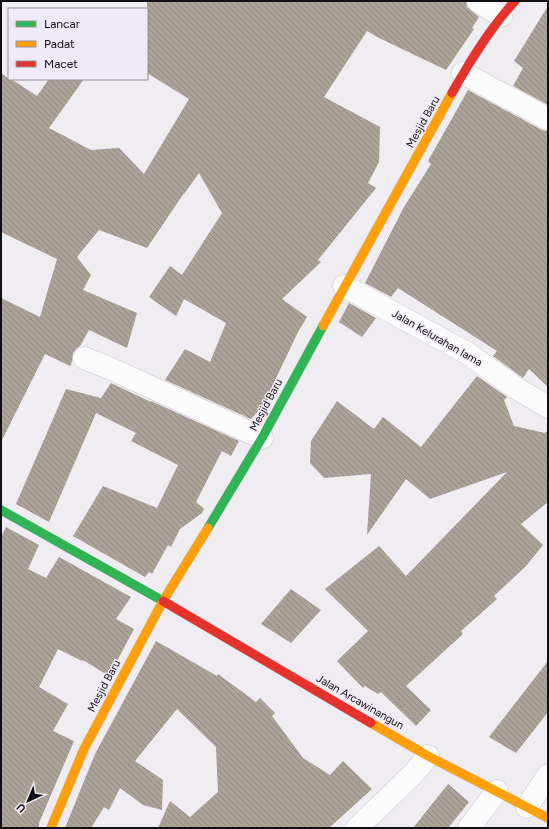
<svg xmlns="http://www.w3.org/2000/svg" width="549" height="829" viewBox="0 0 549 829" font-family="Figtree,sans-serif">
<style>
.building{fill:url(#building-back-hatch)}
.lines{fill:none;stroke-linecap:round;stroke-linejoin:round}
.street-casing{stroke:#cac7cb;stroke-width:23}
.fast-casing{stroke:#cac7cb;stroke-width:10}
.slow-casing{stroke:#cac7cb;stroke-width:10}
.jam-casing{stroke:#cac7cb;stroke-width:10}
.street{stroke:#fdfcfd;stroke-width:22}
.fast{stroke:#30b455;stroke-width:9}
.slow{stroke:#ff9f0a;stroke-width:9}
.jam{stroke:#e5322d;stroke-width:9}
.labels{text-anchor:middle;dominant-baseline:central;stroke-width:3;stroke-linejoin:round;paint-order:stroke}
.street-label{font-size:11px;fill:#100f12;stroke:#f0eaf4}
</style>
<defs>
<pattern id="building-back-hatch" width="6" height="6" patternUnits="userSpaceOnUse"><rect width="6" height="6" fill="#aba298"/><path d="M-1 5l2 2M0 0l6 6M5-1l2 2" fill="none" stroke="#928a82"/></pattern>
</defs>
<rect width="100%" height="100%" fill="#efecf2"/>
<g class="building">
<polygon points="147,1 466,1 467,7 479,17 472,28 474,29 446,70 377,37 367,31 324,97 380,127 379,162 368,183 376,188 318,260 321,262 282,299 307,317 298,332 267,397 269,398 268,400 251,419 165,380 185,349 210,362 226,323 184,299 176,316 149,297 170,266 182,275 222,213 199,173 184,194 184,193 147,248 99,230 77,257 91,275 83,290 137,313 127,348 89,330 80,346 76,349 73,353 72,362 70,366 45,354 1,442 1,298 40,317 57,259 1,232 1,73 9,79 11,79 37,96 49,79 84,79 49,128 91,150 119,148 144,174 189,99 147,73"/>
<polygon points="548,6 548,105 513,86 523,68 514,61"/>
<polygon points="468,90 542,130 548,131 548,387 529,369 523,378 493,356 497,351 398,288 391,297 365,283 404,207 431,164 428,161"/>
<polygon points="349,303 376,318 362,337 339,322"/>
<polygon points="477,376 507,397 504,400 514,426 545,433 548,430 548,502 521,524 543,545 526,566 494,596 497,599 461,631 463,634 406,686 431,710 416,726 381,692 378,694 365,686 363,688 337,661 368,631 325,589 379,546 406,576 507,472 430,499 406,479 367,535 371,474 324,478 310,463 311,441 337,401 374,429 383,417 421,447"/>
<polygon points="111,383 151,402 151,401 239,441 231,456 222,451 196,502 204,509 202,513 180,529 171,547 168,545 152,574 149,572 145,577 73,536 103,486 157,508 178,465 131,441 136,433 96,413 49,522 16,504 66,389 101,398"/>
<polygon points="6,527 39,545 28,569 46,578 59,557 131,597 116,619 134,629 109,676 83,660 82,661 58,649 39,687 68,704 53,731 74,741 39,823 39,828 1,828 1,537"/>
<polygon points="291,589 321,610 291,643 261,624"/>
<polygon points="156,641 217,676 218,674 256,702 260,698 275,713 272,716 303,758 330,775 343,761 372,789 329,828 158,828 170,801 190,817 218,792 216,747 177,709 135,761 163,780 162,810 143,805 120,788 109,810 104,807 91,828 65,828 95,754"/>
<polygon points="548,661 548,712 516,753 489,737"/>
<polygon points="448,784 469,802 448,828 413,828"/>
</g>
<g class="lines">
<g class="street-casing">
<g id="street">
<polyline points="478,1 501,16"/>
<polyline points="463,73 548,119"/>
<polyline points="344,286 467,353 516,388 548,407"/>
<polyline points="84,358 107,367 262,438"/>
<polyline points="527,807 548,775"/>
<polyline points="357,828 414,773 428,756"/>
<polyline points="469,828 497,791"/>
</g>
</g>
<g class="fast-casing">
<g id="fast">
<polyline points="1,510 163,601"/>
<polyline points="208,528 262,438 323,326"/>
</g>
</g>
<g class="slow-casing">
<g id="slow">
<polyline points="323,326 452,93"/>
<polyline points="371,723 428,756 548,818"/>
<polyline points="51,828 84,749 163,601 208,528"/>
</g>
</g>
<g class="jam-casing">
<g id="jam">
<path d="M452,93C470,61 490,28 515,1"/>
<polyline points="163,601 371,723"/>
</g>
</g>
<use href="#street" class="street"/>
<use href="#fast" class="fast"/>
<use href="#slow" class="slow"/>
<use href="#jam" class="jam"/>
</g>
<g class="labels">
<g class="street-label">
<text transform="translate(423 122) rotate(-61)">Mesjid Baru</text>
<text transform="translate(437 338) rotate(30)">Jalan Kelurahan lama</text>
<text transform="translate(266 405) rotate(-62)">Mesjid Baru</text>
<text transform="translate(104 686) rotate(-62)">Mesjid Baru</text>
<text transform="translate(360 702) rotate(30)">Jalan Arcawinangun</text>
</g>
</g>
<rect width="549" height="829" fill="none" stroke="#100f12" stroke-width="4"/>
<rect x="8" y="8" width="140" height="72" fill="#f0eaf4" stroke="#96929a"/>
<rect x="16" y="21" width="20" height="6" fill="#30b455" stroke="#96929a"/>
<text x="44" y="28" font-size="12" fill="#100f12">Lancar</text>
<rect x="16" y="41" width="20" height="6" fill="#ff9f0a" stroke="#96929a"/>
<text x="44" y="48" font-size="12" fill="#100f12">Padat</text>
<rect x="16" y="61" width="20" height="6" fill="#e5322d" stroke="#96929a"/>
<text x="44" y="68" font-size="12" fill="#100f12">Macet</text>
<g transform="translate(28 801) rotate(224)" stroke="#f0eaf4" stroke-width="3" paint-order="stroke">
<path d="M0-3L7 15L0 10L-7 15Z" fill="#100f12"/>
<text y="-6" font-size="11" font-weight="bold" text-anchor="middle" fill="#100f12">U</text>
</g>
</svg>
